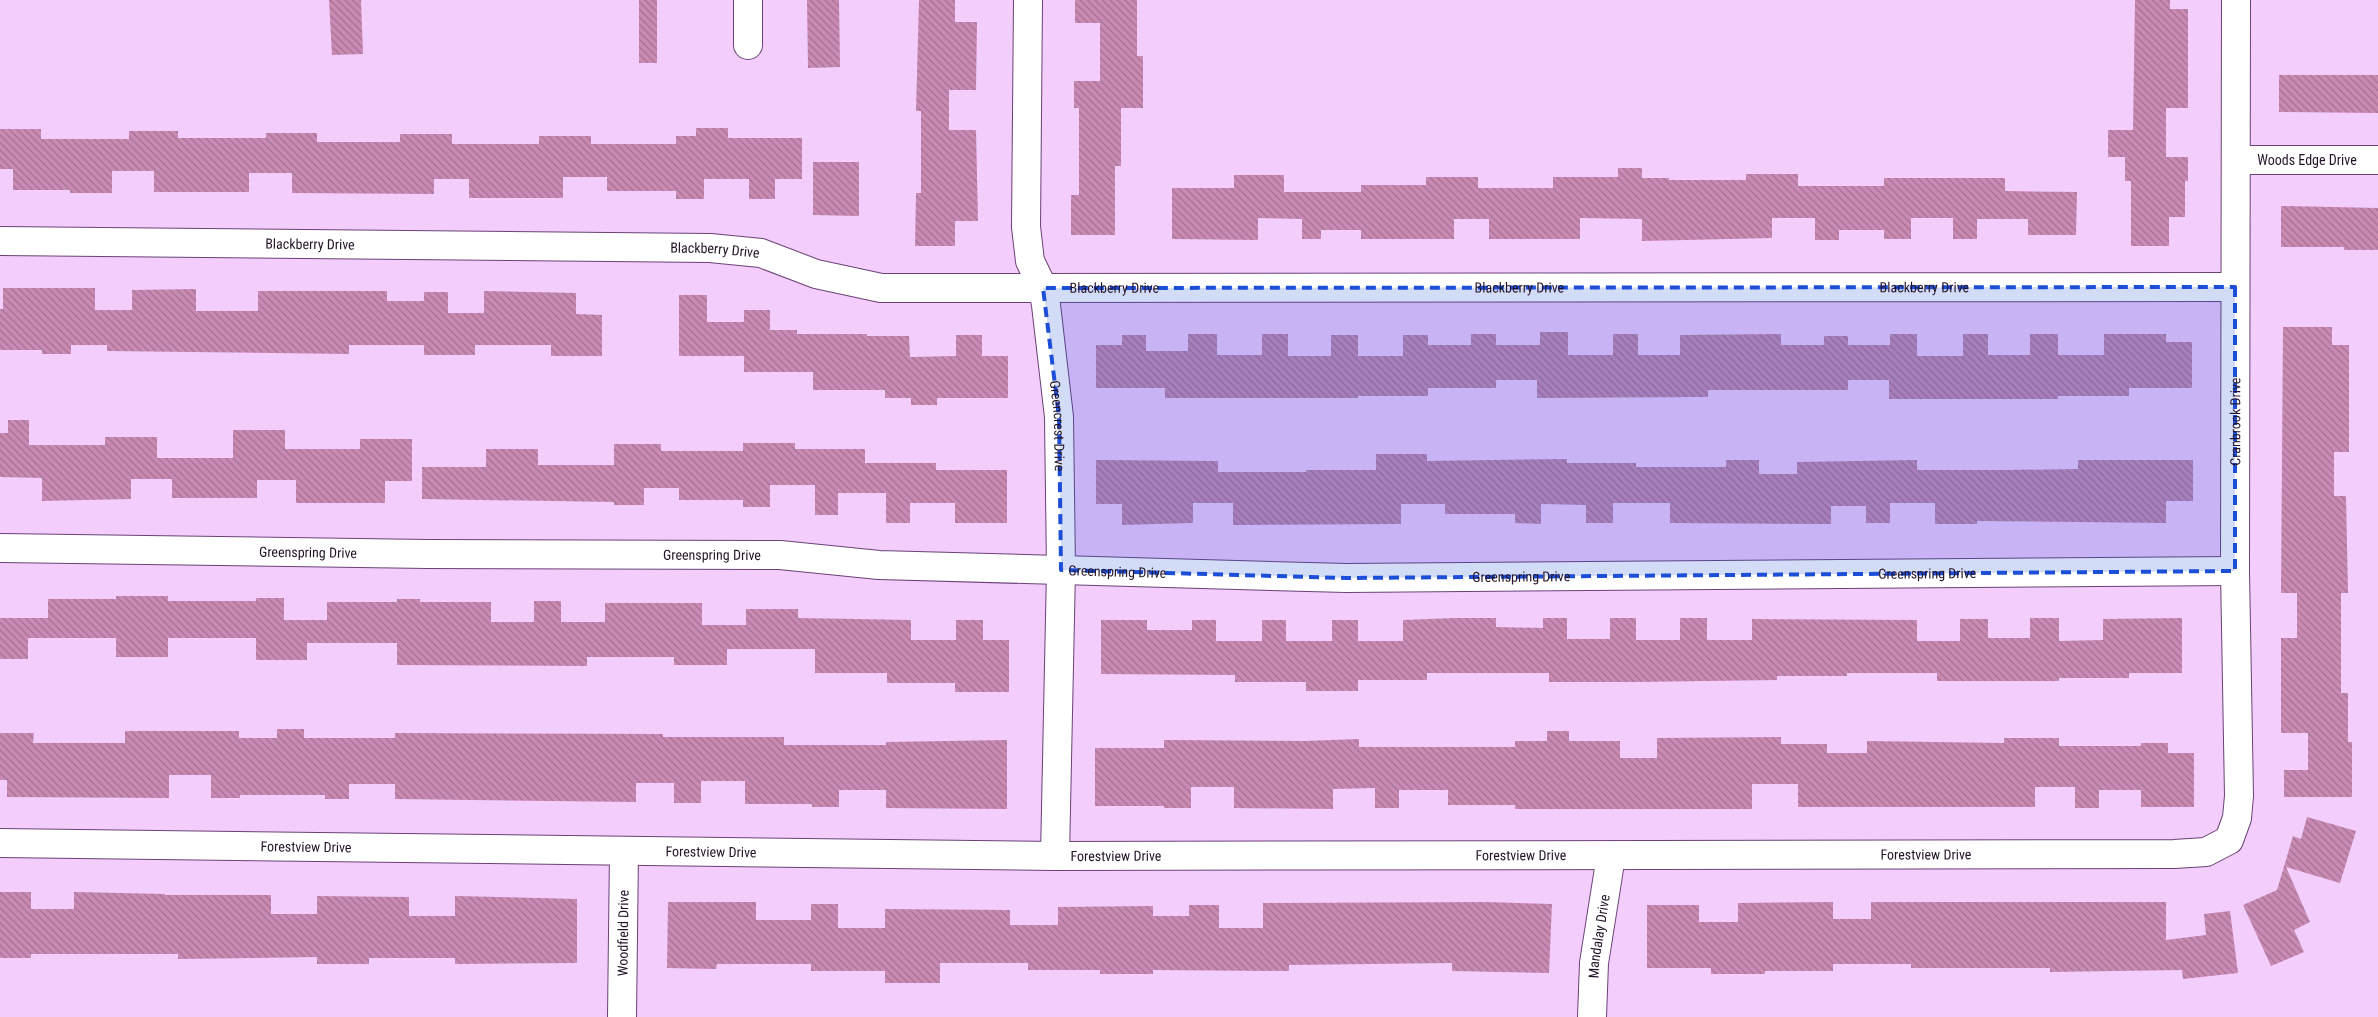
<svg xmlns="http://www.w3.org/2000/svg" width="2378" height="1017" viewBox="0 0 2378 1017" font-family="'Roboto Condensed',sans-serif">
<style>
.building{fill:url(#building-back-hatch)}
.lines{fill:none;stroke-linecap:round;stroke-linejoin:round}
.minor-casing{stroke:#6b4275;stroke-width:30}
.minor{stroke:#fff;stroke-width:28}
.marked{fill:#1d4ed8;fill-opacity:0.2;stroke:#1d4ed8;stroke-width:4;stroke-dasharray:10 6;stroke-linejoin:round}
.labels{text-anchor:middle;dominant-baseline:central;stroke-width:5;stroke-linejoin:round;paint-order:stroke}
.street-label{font-size:14px;fill:#251429;stroke:#f3cdfc}
</style>
<defs>
<pattern id="building-back-hatch" width="6" height="6" patternUnits="userSpaceOnUse" patternTransform="scale(1.25)"><rect width="6" height="6" fill="#c98bb4"/><path d="M-1 5l2 2M0 0l6 6M5-1l2 2" fill="none" stroke="#a37092"/></pattern>
</defs>
<rect width="100%" height="100%" fill="#f3cdfc"/>
<g class="building">
<polygon points="329,0 361,0 363,54 332,55"/>
<rect x="639" y="0" width="18" height="63"/>
<polygon points="807,0 839,0 840,67 808,68"/>
<polygon points="919,0 955,0 955,22 977,22 976,90 949,90 949,130 976,130 978,221 955,221 955,246 915,246 916,193 921,193 921,111 916,111"/>
<polygon points="1075,0 1137,0 1137,56 1143,56 1143,108 1121,108 1121,166 1115,166 1115,235 1071,235 1071,195 1079,195 1079,108 1074,108 1074,81 1100,81 1100,23 1075,23"/>
<polygon points="2135,0 2170,0 2170,9 2188,9 2188,108 2166,108 2166,157 2188,157 2188,181 2185,181 2185,217 2169,217 2169,246 2131,246 2131,181 2125,181 2125,157 2108,157 2108,130 2133,130"/>
<polygon points="2279,75 2378,75 2378,113 2279,112"/>
<polygon points="696,128 728,128 728,138 802,138 802,179 775,179 775,199 749,199 749,179 704,179 704,199 676,199 676,191 607,191 607,177 563,177 563,198 469,198 469,179 434,179 434,194 292,193 292,173 249,173 249,192 154,192 154,171 112,171 112,193 70,193 70,190 13,190 13,169 0,169 0,129 41,129 41,139 129,139 129,131 178,131 178,138 266,138 266,133 317,133 317,142 400,142 400,134 452,134 452,144 539,144 539,136 591,136 591,144 676,144 676,136 696,136"/>
<polygon points="813,162 859,162 859,216 813,215"/>
<polygon points="1618,168 1642,168 1642,178 1669,178 1669,180 1746,180 1746,174 1798,174 1798,186 1884,186 1884,178 2005,178 2005,191 2077,192 2076,235 2028,235 2028,219 1977,219 1977,239 1953,239 1953,218 1911,218 1911,239 1884,239 1884,230 1839,230 1839,240 1815,240 1815,218 1772,218 1772,238 1642,241 1642,219 1580,218 1580,239 1489,239 1489,219 1454,219 1454,239 1361,239 1361,230 1321,230 1321,239 1302,239 1302,219 1258,218 1258,240 1172,239 1172,188 1234,188 1234,175 1284,175 1284,192 1361,192 1361,185 1426,185 1426,177 1478,177 1478,188 1553,188 1553,177 1618,177"/>
<polygon points="2281,206 2378,208 2378,250 2344,250 2344,247 2281,247"/>
<polygon points="3,288 95,288 95,310 132,310 132,290 196,289 196,311 258,311 258,291 387,291 387,301 424,301 424,292 448,292 448,313 484,313 484,291 576,293 576,314 602,315 602,356 551,356 551,345 475,345 475,355 424,355 424,345 349,345 349,354 107,351 107,345 71,345 71,354 42,354 42,350 0,350 0,309 3,309"/>
<polygon points="679,295 707,295 707,322 744,322 744,310 770,310 770,330 797,330 797,334 867,334 867,336 909,336 910,357 956,356 956,335 982,335 982,356 1008,356 1008,398 937,398 937,405 911,405 911,398 885,398 885,390 813,390 813,372 744,372 744,356 679,356"/>
<polygon points="2283,327 2332,327 2332,345 2349,345 2349,452 2334,452 2334,496 2346,496 2348,593 2341,593 2341,693 2348,693 2348,742 2352,742 2352,797 2284,797 2284,770 2308,770 2308,733 2281,733 2281,638 2297,638 2297,593 2281,593"/>
<polygon points="1540,332 1568,332 1568,355 1613,355 1613,334 1638,334 1638,355 1680,355 1680,335 1781,334 1781,345 1824,345 1824,336 1848,336 1848,345 1890,345 1890,334 1917,334 1917,356 1963,356 1963,334 1988,334 1988,355 2030,355 2030,334 2058,334 2058,355 2104,355 2104,334 2166,334 2166,342 2192,342 2192,388 2129,388 2129,396 2058,396 2058,399 1889,399 1889,380 1848,380 1848,390 1708,390 1708,397 1537,398 1537,380 1496,380 1496,388 1428,388 1428,396 1358,396 1358,398 1165,398 1165,388 1096,388 1096,345 1122,345 1122,335 1146,335 1146,351 1188,351 1188,334 1217,334 1217,355 1262,355 1262,334 1288,334 1288,356 1331,356 1331,335 1358,335 1358,356 1403,356 1403,335 1428,335 1428,345 1471,345 1471,334 1496,334 1496,345 1540,345"/>
<polygon points="8,420 29,420 29,445 105,445 105,437 157,437 157,458 233,458 233,430 285,430 285,449 360,449 360,439 412,439 412,481 385,481 385,503 296,503 296,480 257,480 257,498 172,498 172,479 131,479 131,499 42,501 42,478 0,477 0,433 8,433"/>
<polygon points="743,443 795,443 795,449 865,449 865,463 936,463 936,470 1007,470 1007,523 955,523 955,503 910,503 910,523 886,523 886,493 838,493 838,515 815,515 815,485 770,485 770,507 743,507 743,500 679,500 679,488 644,488 644,505 614,505 614,502 422,499 422,467 486,467 486,449 538,449 538,465 614,465 614,444 661,444 661,451 743,451"/>
<polygon points="1376,454 1427,454 1427,461 1567,459 1567,463 1636,463 1636,467 1726,467 1726,460 1759,460 1759,474 1797,474 1797,462 1917,460 1917,470 2007,470 2078,469 2078,460 2193,460 2193,501 2166,501 2166,523 1977,521 1977,524 1935,524 1935,503 1890,503 1890,523 1866,523 1866,506 1831,506 1831,524 1670,523 1670,503 1613,503 1613,523 1586,523 1586,505 1541,504 1541,524 1515,523 1515,514 1445,514 1445,504 1401,504 1401,524 1233,525 1233,503 1193,503 1193,523 1122,525 1122,504 1096,504 1096,460 1218,461 1218,472 1306,472 1306,470 1376,470"/>
<polygon points="116,596 168,596 168,601 256,601 256,598 284,598 284,620 327,620 327,602 397,602 397,599 420,599 420,602 491,602 491,622 534,622 534,601 561,601 561,622 605,622 605,603 702,603 702,625 746,625 746,609 798,609 798,618 911,620 911,640 956,640 956,620 983,620 983,640 1009,640 1009,692 955,692 955,683 887,683 887,673 815,673 815,649 727,649 727,665 674,665 674,657 587,657 587,666 397,665 397,643 307,643 307,660 256,660 256,638 168,638 168,657 116,657 116,638 28,638 28,659 0,659 0,618 48,618 48,599 116,599"/>
<polygon points="1454,618 1496,618 1496,627 1543,628 1543,618 1567,618 1567,639 1610,639 1610,618 1636,618 1636,640 1680,640 1680,618 1707,618 1707,640 1752,640 1752,619 1917,620 1917,641 1960,641 1960,619 1988,619 1988,638 2030,638 2030,618 2059,618 2059,641 2103,640 2103,619 2182,618 2182,673 2129,673 2129,678 2059,678 2059,681 1937,681 1937,673 1847,673 1847,676 1777,676 1777,680 1636,682 1549,682 1549,673 1427,673 1427,680 1358,680 1358,691 1306,691 1306,682 1235,682 1235,675 1101,674 1101,620 1147,620 1147,630 1192,630 1192,620 1216,620 1216,641 1262,641 1262,620 1286,620 1286,641 1332,641 1332,620 1358,620 1358,641 1403,641 1403,620"/>
<polygon points="277,729 304,729 304,738 395,738 395,733 663,734 663,737 784,737 784,745 886,745 886,742 1007,740 1007,809 886,808 886,790 839,790 839,807 812,807 812,804 745,804 745,781 701,781 701,803 674,803 674,783 636,783 636,802 395,799 395,784 349,784 349,799 325,799 325,795 240,795 240,798 211,798 211,775 169,775 169,798 7,797 7,780 0,780 0,733 34,733 33,743 125,743 125,731 239,731 239,738 277,738"/>
<polygon points="1547,731 1569,731 1569,741 1620,741 1620,758 1657,758 1657,738 1781,737 1781,744 1827,744 1827,753 1867,753 1867,741 2004,743 2004,738 2059,738 2059,746 2141,746 2141,743 2168,743 2168,753 2194,753 2194,807 2141,807 2141,790 2099,790 2099,808 2075,808 2075,787 2035,787 2035,807 1798,807 1798,784 1752,784 1752,809 1515,809 1515,805 1448,805 1448,790 1399,790 1399,808 1375,808 1375,788 1333,789 1333,809 1234,808 1234,787 1191,787 1191,808 1164,808 1164,806 1095,806 1095,748 1164,748 1164,740 1305,741 1359,739 1359,747 1515,747 1515,741 1547,741"/>
<polygon points="2307,817 2356,831 2340,883 2286,867 2310,922 2294,930 2304,952 2271,966 2243,905 2277,890 2293,836 2301,839"/>
<polygon points="0,892 31,892 31,909 74,909 74,892 165,894 165,895 271,895 271,914 317,914 317,896 409,897 409,916 455,916 455,896 577,899 577,963 455,964 455,958 369,958 369,964 317,964 317,957 178,959 178,954 31,954 31,958 0,958"/>
<polygon points="668,902 756,902 756,920 811,920 811,904 838,904 838,928 885,928 885,909 1010,910 1010,925 1058,925 1058,907 1153,906 1153,916 1189,916 1189,905 1219,905 1219,928 1263,928 1263,903 1486,902 1552,904 1549,973 1452,971 1452,963 1289,965 1289,971 1153,970 1153,974 1100,974 1100,970 1028,970 1028,963 940,963 940,983 885,983 885,971 811,971 811,964 717,964 716,969 667,968"/>
<polygon points="1833,902 1833,919 1871,919 1871,902 2166,902 2166,940 2206,935 2204,914 2230,911 2238,973 2183,979 2182,970 2050,972 2050,968 1911,968 1911,964 1833,964 1833,971 1765,971 1765,974 1711,974 1711,968 1647,968 1647,905 1699,905 1699,922 1738,922 1738,903"/>
</g>
<g class="lines">
<g class="minor-casing">
<g id="minor">
<polyline points="748,0 748,45"/>
<path id="s1" d="M1028,0L1026,227L1030,261L1043,288L1046,305L1059,417L1061,570L1055,856"/>
<path id="s2" d="M2236,160H2378"/>
<path id="s3" d="M0,241L710,248L761,253L816,274L881,288L2235,287"/>
<path id="s4" d="M0,548L428,554L780,555L879,565L1346,578L2235,571"/>
<path id="s5" d="M0,843L1055,856L2174,854L2206,852L2229,840L2237,818L2239,796L2235,571L2236,0"/>
<path id="s6" d="M622,1017L624,851"/>
<path id="s7" d="M1592,1017L1594,963L1611,856"/>
</g>
</g>
<use href="#minor" class="minor"/>
</g>
<path class="marked" d="M2235,287V571L1346,578L1061,570L1059,417L1043,288Z"/>
<g class="labels">
<g class="street-label">
<text stroke="none"><textPath href="#s2" startOffset="71">Woods Edge Drive</textPath></text>
<text stroke="none"><textPath href="#s3" startOffset="310">Blackberry Drive</textPath></text>
<text stroke="none"><textPath href="#s3" startOffset="715">Blackberry Drive</textPath></text>
<text stroke="none"><textPath href="#s3" startOffset="1930">Blackberry Drive</textPath></text>
<text stroke="none"><textPath href="#s3" startOffset="1120">Blackberry Drive</textPath></text>
<text stroke="none"><textPath href="#s3" startOffset="1525">Blackberry Drive</textPath></text>
<text stroke="none"><textPath href="#s5" startOffset="2652">Cranbrook Drive</textPath></text>
<text stroke="none"><textPath href="#s1" startOffset="430">Greencrest Drive</textPath></text>
<text stroke="none"><textPath href="#s4" startOffset="308">Greenspring Drive</textPath></text>
<text stroke="none"><textPath href="#s4" startOffset="712">Greenspring Drive</textPath></text>
<text stroke="none"><textPath href="#s4" startOffset="1118">Greenspring Drive</textPath></text>
<text stroke="none"><textPath href="#s4" startOffset="1928">Greenspring Drive</textPath></text>
<text stroke="none"><textPath href="#s4" startOffset="1522">Greenspring Drive</textPath></text>
<text stroke="none"><textPath href="#s5" startOffset="306">Forestview Drive</textPath></text>
<text stroke="none"><textPath href="#s5" startOffset="711">Forestview Drive</textPath></text>
<text stroke="none"><textPath href="#s5" startOffset="1926">Forestview Drive</textPath></text>
<text stroke="none"><textPath href="#s5" startOffset="1116">Forestview Drive</textPath></text>
<text stroke="none"><textPath href="#s5" startOffset="1521">Forestview Drive</textPath></text>
<text stroke="none"><textPath href="#s6" startOffset="84">Woodfield Drive</textPath></text>
<text stroke="none"><textPath href="#s7" startOffset="81">Mandalay Drive</textPath></text>
</g>
</g>
</svg>
